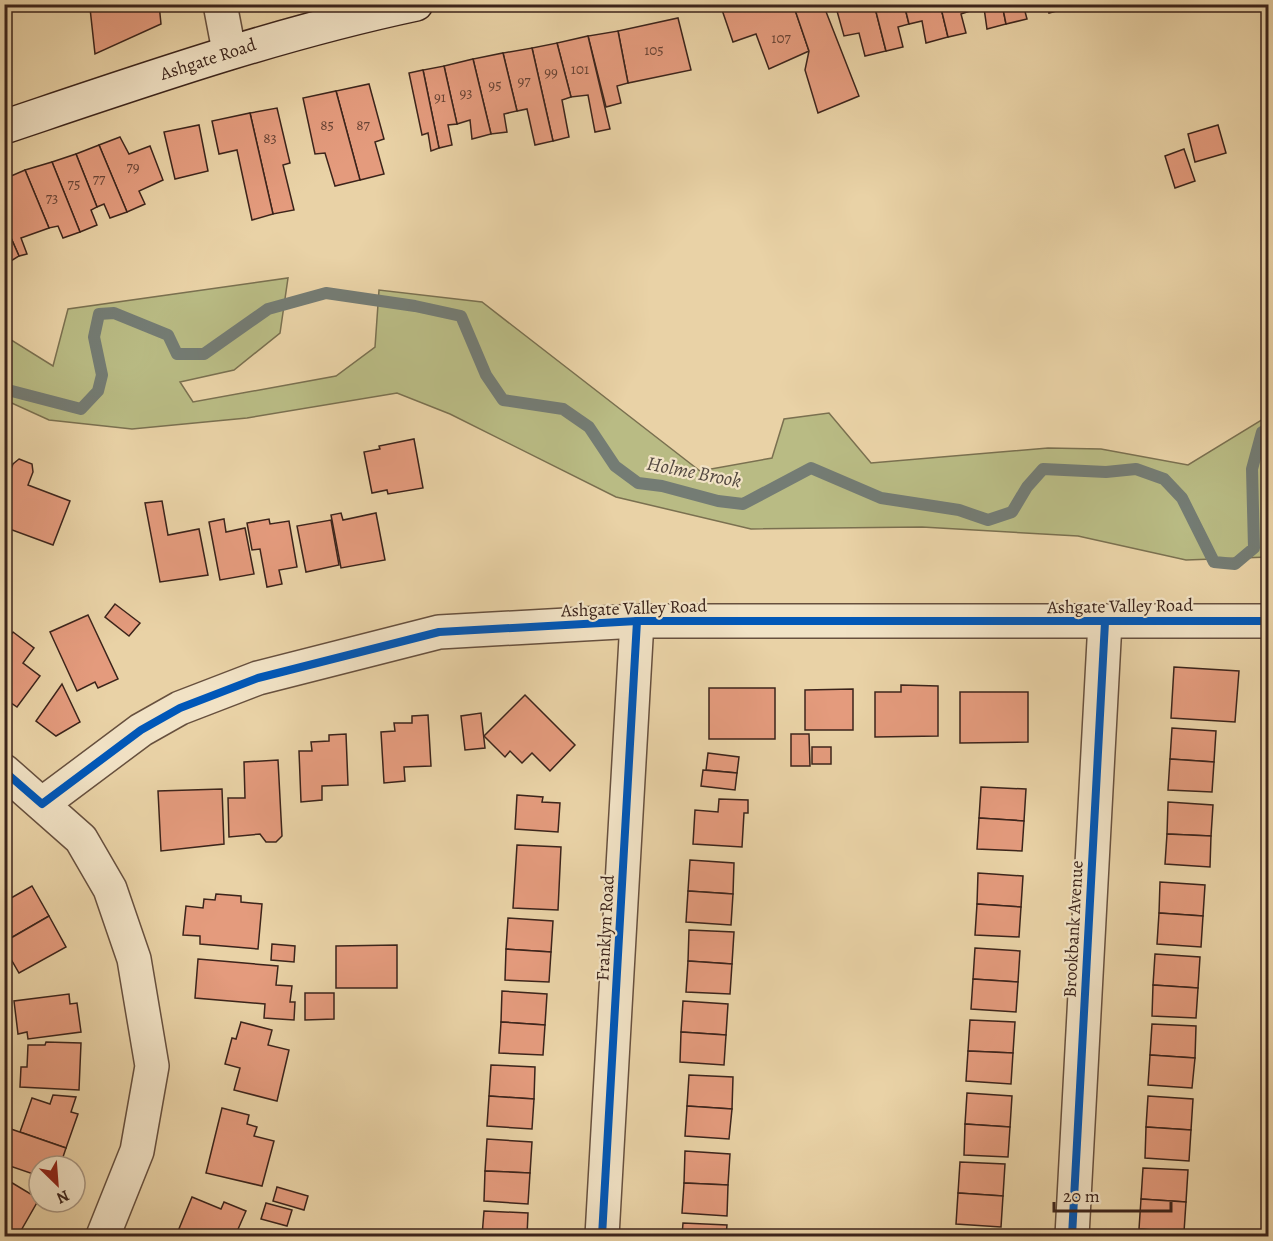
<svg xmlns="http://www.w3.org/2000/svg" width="1273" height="1241" viewBox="0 0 1273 1241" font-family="Alegreya,serif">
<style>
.green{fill:#b9bb84;stroke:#7a7050;stroke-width:1.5}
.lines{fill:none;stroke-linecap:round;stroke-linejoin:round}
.stream{stroke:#747c74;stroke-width:12}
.building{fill:#e49b7d;stroke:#3c241b;stroke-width:1.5}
.street-casing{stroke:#67503e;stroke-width:36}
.secondary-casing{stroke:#3c241b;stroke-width:36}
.street{stroke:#f1e2c5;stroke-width:33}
.secondary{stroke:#f1e2c5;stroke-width:33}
.cycleway-casing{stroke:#f1e2c5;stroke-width:11}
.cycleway{stroke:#0057b8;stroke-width:8}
.labels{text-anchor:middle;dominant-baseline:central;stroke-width:4.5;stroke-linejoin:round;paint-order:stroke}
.number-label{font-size:15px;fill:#664234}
.street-label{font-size:18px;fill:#3c241b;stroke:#f1e2c5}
.water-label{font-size:20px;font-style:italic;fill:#534840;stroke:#f1e2c5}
</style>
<rect width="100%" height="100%" fill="#e9d2a6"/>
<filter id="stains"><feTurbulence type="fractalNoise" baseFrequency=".00333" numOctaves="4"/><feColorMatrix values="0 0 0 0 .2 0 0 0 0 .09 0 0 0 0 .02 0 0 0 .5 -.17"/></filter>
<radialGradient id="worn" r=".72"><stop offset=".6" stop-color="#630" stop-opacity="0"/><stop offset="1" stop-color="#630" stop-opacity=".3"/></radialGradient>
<polygon class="green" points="288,278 280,333 234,370 180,382 193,402 336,376 375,347 379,290 482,302 700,471 772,458 784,419 829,413 871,463 1048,448 1101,449 1188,465 1268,416 1268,557 1186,560 1078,536 922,527 751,529 616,497 450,414 397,393 247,418 132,429 49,420 5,400 5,336 53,366 68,309"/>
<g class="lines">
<polyline class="stream" points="4,389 81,409 98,391 102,375 94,337 99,314 114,313 168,335 177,354 204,354 268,309 326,293 415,306 461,316 486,375 503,400 563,409 589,427 615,466 638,483 662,486 718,501 743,504 811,468 881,498 959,510 988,520 1012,512 1027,487 1043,469 1106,472 1136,469 1164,479 1182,498 1214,562 1235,564 1254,548 1252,469 1262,432 1268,429"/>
</g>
<g class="building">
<polygon points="4,4 10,13 4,18"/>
<polygon points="109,4 159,4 161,24 95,54 90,8"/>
<polygon points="720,4 793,4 809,51 769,69 756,34 733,42"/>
<polygon points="793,4 823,4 859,96 818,113 805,70 809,51"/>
<polygon points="835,4 874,4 886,51 865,56 859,33 844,36"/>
<polygon points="874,4 904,4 909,24 898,27 903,47 886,51"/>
<polygon points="904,4 940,4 948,37 926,43 922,21 909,24"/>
<polygon points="940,4 969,4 970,11 961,14 966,33 948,37"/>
<polygon points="969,4 1002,4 1006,24 987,29 984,8 970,11"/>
<polygon points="1002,4 1023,4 1027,19 1006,24"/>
<polygon points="1047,4 1068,4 1068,8 1049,13"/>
<polygon points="678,18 691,70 628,83 618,31"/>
<polygon points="618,31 628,83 617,86 621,103 606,107 588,36"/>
<polygon points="588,36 610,129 595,132 588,95 571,97 557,43"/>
<polygon points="557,43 571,97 562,100 569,137 553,141 532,48"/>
<polygon points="532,48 553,141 535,145 527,109 517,111 503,53"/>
<polygon points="503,53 517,111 504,114 507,132 491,134 473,59"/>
<polygon points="473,59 491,134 472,139 470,120 457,124 444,66"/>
<polygon points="444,66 457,124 448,125 452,145 439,148 423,70"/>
<polygon points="423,70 439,148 431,151 428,133 422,135 409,73"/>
<polygon points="369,84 384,139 375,142 384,174 360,180 336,91"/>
<polygon points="336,91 360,180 335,186 325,153 315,154 303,98"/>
<polygon points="277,108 290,163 283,165 294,210 273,214 250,113"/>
<polygon points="250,113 273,214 252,220 237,150 219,154 212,121"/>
<polygon points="199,125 208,171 175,179 164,132"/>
<polygon points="1218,125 1226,153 1195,162 1188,134"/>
<polygon points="120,137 129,154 150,146 163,180 139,191 145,204 127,212 99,145"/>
<polygon points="99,145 127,212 110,218 104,204 97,207 76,154"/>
<polygon points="1184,149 1195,181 1175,188 1165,156"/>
<polygon points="76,154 97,207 91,210 97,225 80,232 52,162"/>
<polygon points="52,162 80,232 63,238 58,226 49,228 25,170"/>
<polygon points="25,170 49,228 21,238 27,254 19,256 4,222 4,179"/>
<polygon points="4,222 19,256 11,261 4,247"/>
<polygon points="414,439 423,488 388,494 387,490 372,493 364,452 380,449 379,446"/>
<polygon points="19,459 32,464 33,472 28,485 70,501 53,545 4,527 4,486 13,464"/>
<polygon points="162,501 168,535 199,529 208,575 160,582 145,503"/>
<polygon points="341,513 343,520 376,513 385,560 341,568 331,515"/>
<polygon points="224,519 226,532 245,528 254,574 220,580 209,522"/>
<polygon points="269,519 270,524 289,521 297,567 279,570 282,584 267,587 260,549 252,550 247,523"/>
<polygon points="331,520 339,565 306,572 297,526"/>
<polygon points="115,604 140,623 129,636 105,617"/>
<polygon points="88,615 118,679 98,688 95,682 77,691 50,632"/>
<polygon points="13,632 34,648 23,663 40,676 17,707 4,698 4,644"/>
<polygon points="1174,667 1239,671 1235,722 1171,718"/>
<polygon points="62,684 80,722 56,736 36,721"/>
<polygon points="901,685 938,686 938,736 875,737 875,692 901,692"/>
<rect x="709" y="688" width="66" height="51"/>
<polygon points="853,689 853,730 805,730 805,690"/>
<polygon points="960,692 1028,692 1028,742 960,743"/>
<polygon points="525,695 575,745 550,771 532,753 522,763 510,751 505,757 484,736"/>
<polygon points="481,713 485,748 465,750 461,716"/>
<polygon points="428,715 431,766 404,767 405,781 384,783 381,732 395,731 394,723 412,723 412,716"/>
<polygon points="1172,728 1216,731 1214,762 1170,759"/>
<polygon points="346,734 348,785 322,786 322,800 301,802 299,751 312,751 311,742 329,741 329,735"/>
<polygon points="791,734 809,734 810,766 791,766"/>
<rect x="812" y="747" width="19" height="17"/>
<polygon points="708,753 739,757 737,773 706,770"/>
<polygon points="1170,759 1214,762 1212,792 1168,790"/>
<polygon points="278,760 282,836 276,842 266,842 260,834 229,837 228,798 245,798 244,762"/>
<polygon points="703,770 737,773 735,790 701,786"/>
<polygon points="981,787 1026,789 1024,821 979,818"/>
<polygon points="222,789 224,844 161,851 158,791"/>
<polygon points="517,795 543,797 542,802 560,803 558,832 515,829"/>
<polygon points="719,799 748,800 748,813 744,813 742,847 693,844 695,810 718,812"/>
<polygon points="1168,802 1213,805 1211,836 1167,834"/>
<polygon points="979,818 1024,821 1022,851 977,849"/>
<polygon points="1167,834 1211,836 1210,867 1165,864"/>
<polygon points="517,845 561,847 558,910 513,908"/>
<polygon points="690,860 734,863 733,894 688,891"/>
<polygon points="978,873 1023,876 1021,907 977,904"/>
<polygon points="1160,882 1205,885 1203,916 1159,913"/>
<polygon points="32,886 49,916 4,942 4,902"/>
<polygon points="688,891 733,894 731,925 686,922"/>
<polygon points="216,894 241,896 241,902 262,904 258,949 200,944 200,936 183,935 186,906 203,908 204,899 215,900"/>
<polygon points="977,904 1021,907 1019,937 975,935"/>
<polygon points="1159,913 1203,916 1201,947 1157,944"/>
<polygon points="49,916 66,947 19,973 4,947 4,942"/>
<polygon points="508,918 553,921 551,952 506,949"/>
<polygon points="689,930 734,932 732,964 688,961"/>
<polygon points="272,944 295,946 294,962 271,960"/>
<polygon points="397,945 397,988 336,988 336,946"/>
<polygon points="975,948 1020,951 1018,982 973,979"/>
<polygon points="506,949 551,952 549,982 505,980"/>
<polygon points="1155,954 1200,957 1198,988 1153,985"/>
<polygon points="198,959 278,966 276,985 292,986 290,1002 295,1002 294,1020 264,1018 265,1004 195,998"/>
<polygon points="688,961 732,964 730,994 686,992"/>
<polygon points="973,979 1018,982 1016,1012 971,1009"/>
<polygon points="1153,985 1198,988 1196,1018 1152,1016"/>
<polygon points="502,991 547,994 545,1025 501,1022"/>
<polygon points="305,993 334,993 334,1019 305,1020"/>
<polygon points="69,994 70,1004 77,1003 81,1032 28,1039 27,1032 18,1034 14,1001"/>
<polygon points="683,1001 728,1004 726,1035 681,1032"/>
<polygon points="970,1020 1015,1022 1013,1053 968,1051"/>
<polygon points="241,1022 272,1030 268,1045 289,1050 277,1101 234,1090 240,1068 225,1064 232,1038 236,1039"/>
<polygon points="501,1022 545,1025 543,1055 499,1053"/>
<polygon points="1152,1024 1196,1026 1195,1058 1150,1055"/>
<polygon points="681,1032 726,1035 724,1065 680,1062"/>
<polygon points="46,1042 81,1043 79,1090 20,1087 21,1067 27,1067 28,1045 45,1045"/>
<polygon points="968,1051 1013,1053 1011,1084 966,1081"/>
<polygon points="1150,1055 1195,1058 1192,1088 1148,1085"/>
<polygon points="491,1065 535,1067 534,1099 489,1096"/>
<polygon points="689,1075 733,1077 732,1109 687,1106"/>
<polygon points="967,1093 1012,1096 1010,1127 965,1124"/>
<polygon points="53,1095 76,1097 71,1112 78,1114 66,1148 20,1132 32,1098 50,1104"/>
<polygon points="489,1096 534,1099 532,1129 487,1126"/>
<polygon points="1148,1096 1193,1099 1191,1130 1146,1127"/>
<polygon points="687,1106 732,1109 729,1139 685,1136"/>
<polygon points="222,1108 249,1115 247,1124 257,1127 254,1136 274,1141 262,1186 206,1173"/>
<polygon points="965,1124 1010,1127 1008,1157 964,1155"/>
<polygon points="1146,1127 1191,1130 1189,1161 1145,1158"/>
<polygon points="11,1129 66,1148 60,1166 39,1166 39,1176 4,1164 4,1149"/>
<polygon points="487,1139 532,1142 530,1173 485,1171"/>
<polygon points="685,1151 730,1154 728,1185 684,1183"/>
<polygon points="960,1162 1005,1164 1003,1196 958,1193"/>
<polygon points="1143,1168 1188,1170 1186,1202 1141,1199"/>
<polygon points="485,1171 530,1173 528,1204 484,1201"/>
<polygon points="4,1178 39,1199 19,1234 10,1229 6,1236"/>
<polygon points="684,1183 728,1185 727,1216 682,1213"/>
<polygon points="277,1187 308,1196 304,1210 273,1201"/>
<polygon points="958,1193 1003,1196 1001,1227 956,1224"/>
<polygon points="192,1197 221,1209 224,1202 246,1211 235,1236 176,1236"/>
<polygon points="1141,1199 1186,1202 1184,1232 1139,1229"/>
<polygon points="266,1203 292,1210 287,1226 261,1219"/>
<polygon points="484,1211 528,1213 527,1236 482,1236"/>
<polygon points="683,1223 727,1225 726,1236 682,1236"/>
</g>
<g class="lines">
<g class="street-casing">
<g id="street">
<polyline points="220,4 229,51"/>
<polyline points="4,771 81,839 110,889 134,959 152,1066 137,1151 103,1236"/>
<polyline points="42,804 141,730 180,708 258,678 439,632 637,621 1268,621"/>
<polyline points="602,1236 637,621"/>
<polyline points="1072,1236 1105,622"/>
</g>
</g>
<g class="secondary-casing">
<path id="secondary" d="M4,127C141,81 275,34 416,4"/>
</g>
<use href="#street" class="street"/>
<use href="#secondary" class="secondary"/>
<g class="cycleway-casing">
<g id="cycleway">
<polyline points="4,771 42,804 141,730 180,708 258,678 439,632 637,621 1268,621"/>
<polyline points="602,1236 637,621"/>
<polyline points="1072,1236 1105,622"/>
</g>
</g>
<use href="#cycleway" class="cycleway"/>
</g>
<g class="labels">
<g class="number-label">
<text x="781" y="38">107</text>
<text x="654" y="50">105</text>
<text x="580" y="69">101</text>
<text x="551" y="72">99</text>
<text x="524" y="81">97</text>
<text x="495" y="85">95</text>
<text x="466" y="93">93</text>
<text x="440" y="97">91</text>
<text x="327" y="125">85</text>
<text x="363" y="125">87</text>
<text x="270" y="138">83</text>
<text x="133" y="167">79</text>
<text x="99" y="179">77</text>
<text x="74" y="184">75</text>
<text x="52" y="198">73</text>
</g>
<g class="street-label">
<text transform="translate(208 59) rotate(-18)">Ashgate Road</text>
<text transform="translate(1120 606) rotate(-1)">Ashgate Valley Road</text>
<text transform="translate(634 608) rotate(-2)">Ashgate Valley Road</text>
<text transform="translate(605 928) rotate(-87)">Franklyn Road</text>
<text transform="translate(1073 929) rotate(-87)">Brookbank Avenue</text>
</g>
<g class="water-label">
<text transform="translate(694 472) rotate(11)">Holme Brook</text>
</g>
</g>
<rect width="1273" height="1241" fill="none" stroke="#e9d2a6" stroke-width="24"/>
<rect x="6" y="6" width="1261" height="1229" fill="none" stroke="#3c241b" stroke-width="3"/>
<rect x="12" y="12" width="1249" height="1217" fill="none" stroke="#3c241b" stroke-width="1.5"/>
<g transform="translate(57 1184) rotate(155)"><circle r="28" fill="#f1e2c5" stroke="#a99681" stroke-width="1.5"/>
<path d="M0-4.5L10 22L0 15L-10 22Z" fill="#8f2418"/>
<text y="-9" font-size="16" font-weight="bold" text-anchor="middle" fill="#3c241b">N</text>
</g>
<path d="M1054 1202v9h117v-9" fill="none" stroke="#3c241b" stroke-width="3"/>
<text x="1063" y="1202" font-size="18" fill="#3c241b" stroke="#f1e2c5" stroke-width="4.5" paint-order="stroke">20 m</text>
<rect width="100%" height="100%" filter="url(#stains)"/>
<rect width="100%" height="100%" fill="url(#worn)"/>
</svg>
